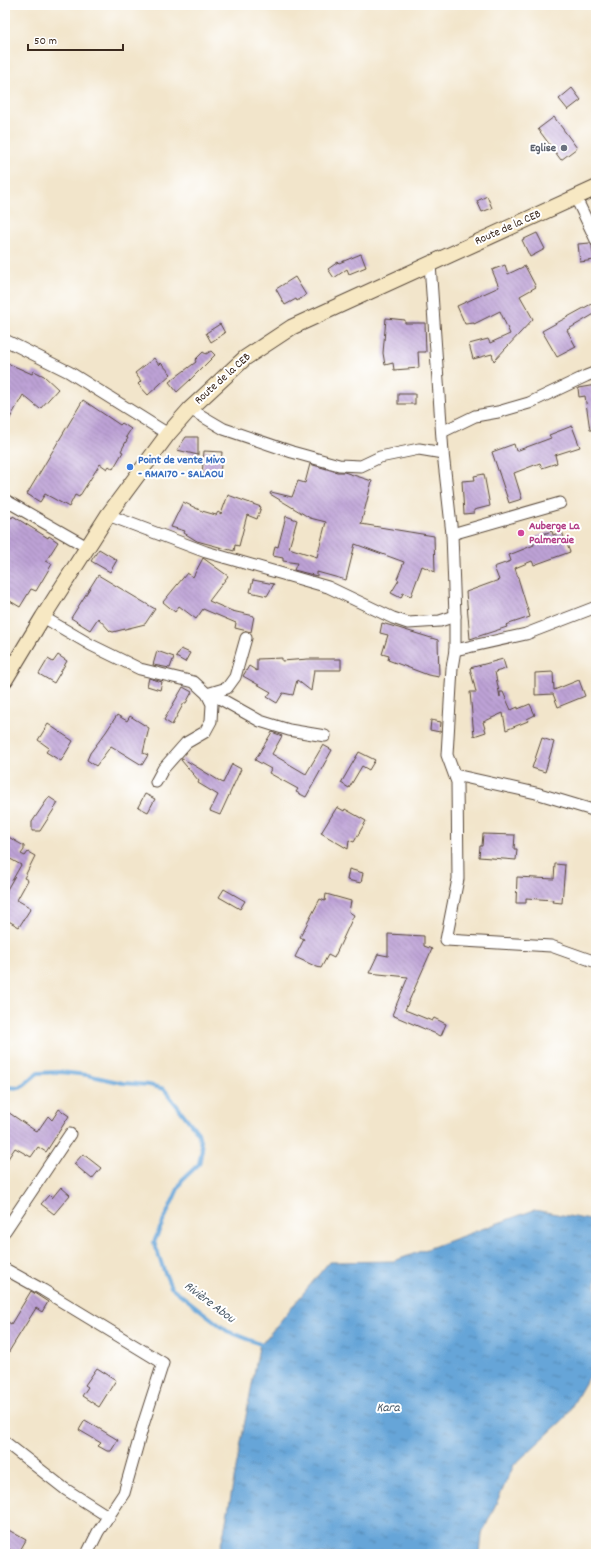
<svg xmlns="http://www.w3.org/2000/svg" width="601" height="1559" viewBox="0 0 601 1559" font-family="Dekko,sans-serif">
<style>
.water{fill:url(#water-ripples);stroke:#50687b}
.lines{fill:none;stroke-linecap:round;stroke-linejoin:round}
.stream{stroke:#66a5d8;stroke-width:4}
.building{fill:url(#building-back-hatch)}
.minor-casing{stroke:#564638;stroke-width:13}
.secondary-casing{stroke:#564638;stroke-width:17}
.minor{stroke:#fff;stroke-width:11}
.secondary{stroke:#f7e8c3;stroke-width:15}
.worship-dot{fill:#6b7280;stroke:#fff;stroke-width:1.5}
.shop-dot{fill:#3f7fe0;stroke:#fff;stroke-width:1.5}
.hotel-dot{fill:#d1479c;stroke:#fff;stroke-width:1.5}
.labels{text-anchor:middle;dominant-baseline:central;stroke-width:4;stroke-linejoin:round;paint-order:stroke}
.worship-label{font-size:12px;font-weight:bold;fill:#5b616d;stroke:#fff;text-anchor:end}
.street-label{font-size:12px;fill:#3b2a1e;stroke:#fff}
.shop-label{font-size:12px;font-weight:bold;fill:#366cbe;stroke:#fff;text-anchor:start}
.hotel-label{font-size:12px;font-weight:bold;fill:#b23c85;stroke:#fff;text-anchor:start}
.water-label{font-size:13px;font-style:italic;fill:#4c5b68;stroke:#fff}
</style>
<defs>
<pattern id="water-ripples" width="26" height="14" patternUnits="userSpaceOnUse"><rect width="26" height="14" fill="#66a5d8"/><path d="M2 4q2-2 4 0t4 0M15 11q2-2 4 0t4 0" fill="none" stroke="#5587af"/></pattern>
<pattern id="building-back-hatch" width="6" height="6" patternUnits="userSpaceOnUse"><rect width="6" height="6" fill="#bda2d6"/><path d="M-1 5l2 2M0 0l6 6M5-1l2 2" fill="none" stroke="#9b84ad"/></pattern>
</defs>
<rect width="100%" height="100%" fill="#fff"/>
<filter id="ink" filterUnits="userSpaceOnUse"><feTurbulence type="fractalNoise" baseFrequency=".025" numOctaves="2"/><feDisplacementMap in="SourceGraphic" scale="8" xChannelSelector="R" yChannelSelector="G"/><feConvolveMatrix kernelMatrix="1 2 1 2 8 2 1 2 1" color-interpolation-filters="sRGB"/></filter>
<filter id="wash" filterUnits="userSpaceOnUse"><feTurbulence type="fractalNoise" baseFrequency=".012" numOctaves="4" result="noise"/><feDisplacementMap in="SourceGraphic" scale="16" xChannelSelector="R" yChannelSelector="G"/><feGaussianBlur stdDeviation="0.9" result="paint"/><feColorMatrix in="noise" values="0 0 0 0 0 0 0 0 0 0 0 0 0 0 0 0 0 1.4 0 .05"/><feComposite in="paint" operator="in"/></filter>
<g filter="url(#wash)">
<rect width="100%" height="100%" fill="#f2e5cb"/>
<polygon class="water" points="534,1210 596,1221 596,1364 565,1418 514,1465 482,1534 480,1554 218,1554 224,1532 259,1347 329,1262 394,1261"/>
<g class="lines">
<polyline class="stream" points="5,1087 20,1088 38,1073 60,1072 87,1075 123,1083 149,1085 164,1089 198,1133 202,1149 199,1164 182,1180 154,1242 164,1271 171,1287 227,1331 265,1346"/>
</g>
<g id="blocks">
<g class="building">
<polygon points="572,88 581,100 568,110 559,99"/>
<polygon points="554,117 577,148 561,160 538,129"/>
<polygon points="487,196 492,208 482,212 477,201"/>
<polygon points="537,233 545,249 530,257 522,240"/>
<polygon points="590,243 592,246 594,260 580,262 578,244"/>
<polygon points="361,254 366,267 349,274 347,269 334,278 328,269 338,262 339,263"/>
<polygon points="505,265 508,274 525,266 536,287 520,296 533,319 494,361 492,354 473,359 469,344 488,339 490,343 510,334 500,311 474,324 474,323 465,324 457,306 499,287 492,270"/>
<polygon points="295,277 306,295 297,301 296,299 285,305 276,289"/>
<polygon points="593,303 596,309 596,313 567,330 576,347 557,357 542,331"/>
<polygon points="386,318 405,320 405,323 425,323 426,352 418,352 419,368 394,370 393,363 385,365 383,353"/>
<polygon points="220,324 225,333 211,342 206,333"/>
<polygon points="211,351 215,355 190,380 177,392 169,382 196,362 195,360 203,352 206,354"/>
<polygon points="154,358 159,365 161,363 171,374 148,395 138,384 141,381 135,373"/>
<polygon points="5,362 32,374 34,371 44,376 58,389 40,409 23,395 5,427"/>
<polygon points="596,385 596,430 590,430 585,396 579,397 578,388"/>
<rect x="398" y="394" width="17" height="10"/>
<polygon points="83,400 120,425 122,423 131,429 126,437 128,438 121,451 123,452 113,469 109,466 107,469 100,464 79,497 75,495 69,507 45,494 40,502 27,494"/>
<polygon points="572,426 580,447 555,455 557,463 542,468 540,463 514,473 522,499 509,503 492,452 514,444 516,451 551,438 549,435"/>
<polygon points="186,437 198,437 198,455 177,450"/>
<polygon points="204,451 222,452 220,475 202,474"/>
<polygon points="310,464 337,472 344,472 372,481 361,524 434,536 435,572 422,566 411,596 403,593 401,598 391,593 399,580 397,579 404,562 355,544 346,580 317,572 317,576 294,570 297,563 283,561 283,558 273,556 275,546 278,547 286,516 297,520 289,548 317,557 326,522 310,518 270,494 271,492 292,497 298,481 305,483"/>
<polygon points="484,474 490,506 474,510 474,513 464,514 462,481 475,480 474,476"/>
<polygon points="228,495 261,507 257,519 247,515 239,546 235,545 234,551 197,541 184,533 185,531 171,527 183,502 202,511 216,515 218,512 221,514"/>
<polygon points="5,514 12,518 13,516 48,538 49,536 58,542 46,561 52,564 36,591 31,589 20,607 5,598"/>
<polygon points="552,531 553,535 562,532 570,552 534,565 532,561 515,568 530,617 506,625 507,627 470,639 466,592 499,580 494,567 511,561 509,555 534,545 532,538"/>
<polygon points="99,549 117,560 110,572 91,561"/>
<polygon points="203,558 228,576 209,601 232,611 254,616 251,632 235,628 236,623 203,609 196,619 179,606 175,612 163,602 187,573 193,577"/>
<polygon points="98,575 155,609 145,624 113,632 110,631 98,618 90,630 71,618"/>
<polygon points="253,580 274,584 267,596 250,592"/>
<polygon points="382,623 438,640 439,677 428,675 388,660 389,656 382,654 388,635 380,633"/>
<polygon points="181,649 190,653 185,662 176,657"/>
<polygon points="157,651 174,657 170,668 153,665"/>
<polygon points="58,655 67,661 54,683 39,674 48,659 53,662"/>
<polygon points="282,658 282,661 308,659 341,659 341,670 314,670 311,691 297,680 293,695 283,693 277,703 267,697 271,692 243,676 249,666 257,671 257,659"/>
<polygon points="503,659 506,669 495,672 500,697 500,692 503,692 511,710 518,707 518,709 530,704 535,715 527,719 528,721 506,730 503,713 483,722 486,732 474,736 470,692 476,692 470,668"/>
<polygon points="553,672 554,690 579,680 585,696 558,707 553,694 535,695 535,673"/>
<polygon points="149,678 162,682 160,690 147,686"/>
<polygon points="183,687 192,692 186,703 184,703 172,725 164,720"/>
<polygon points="117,715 127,721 130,716 149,728 143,753 148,755 142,765 111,746 96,766 87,760 90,753 106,732"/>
<polygon points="431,720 441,722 440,732 430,730"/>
<polygon points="48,724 73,741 61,761 46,752 49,748 38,740"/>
<polygon points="272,732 282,736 272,754 306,774 323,745 332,750 306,797 296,792 298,789 269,773 271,769 255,760"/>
<polygon points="542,738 554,742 545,772 532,768"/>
<polygon points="359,752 375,760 369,770 362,766 349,788 341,783"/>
<polygon points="182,758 223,783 232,764 241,769 220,815 210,811 218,795 198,783 199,781 181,760"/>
<polygon points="145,794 155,799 148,812 138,807"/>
<polygon points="49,797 58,803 40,831 32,831 32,822"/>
<polygon points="337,807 344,811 345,809 366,821 354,842 349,840 348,849 321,833"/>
<polygon points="483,834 515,835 514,849 517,849 516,860 479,857 480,846 482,846"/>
<polygon points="5,835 24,846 24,850 21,854 25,856 28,852 35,856 24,878 28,880 17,900 31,908 19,927 5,919 5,893 21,865 5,856"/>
<polygon points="555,864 565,865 562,903 552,902 553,900 526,898 526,903 516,903 517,877 554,879"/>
<polygon points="349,869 363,873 361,883 347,880"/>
<polygon points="224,889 245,901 240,909 219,897"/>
<polygon points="326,894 351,901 349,912 354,915 334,958 328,955 321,968 317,967 295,957 304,939 300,937 320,899 325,901"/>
<polygon points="388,934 424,936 424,946 432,949 405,1010 432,1021 434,1018 446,1024 441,1036 392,1015 408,977 369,973 378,954 388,956"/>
<polygon points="59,1109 69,1116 46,1152 38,1147 31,1157 15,1148 5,1163 5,1110 37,1132 48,1116 52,1120"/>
<polygon points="83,1154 101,1168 92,1179 74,1164"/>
<polygon points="61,1187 70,1195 54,1214 41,1204 49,1195 52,1198"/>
<polygon points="31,1291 48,1302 42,1312 36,1308 5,1358 5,1320 11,1324"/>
<polygon points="97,1368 116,1380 99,1407 82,1396 88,1387 85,1385"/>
<polygon points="85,1420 118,1440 111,1451 107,1451 98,1446 101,1443 79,1430"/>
<polygon points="5,1528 26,1540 18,1554 5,1547"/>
</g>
</g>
</g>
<g filter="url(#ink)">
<use href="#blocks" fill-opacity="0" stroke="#564638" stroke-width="1"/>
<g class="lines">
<g class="minor-casing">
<g id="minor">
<polyline points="576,198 596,240"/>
<polyline points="430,264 443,453 452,534 455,616 455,650 452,668 447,755 457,782 458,879 446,940 551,946 596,962"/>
<polyline points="5,340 69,372 168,434"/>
<polyline points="190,409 224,429 292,452 339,465 361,466 380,457 419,449 443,453"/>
<polyline points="442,432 475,416 498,412 529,403 586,376 596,372"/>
<polyline points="5,500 87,547"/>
<polyline points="108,515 206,552 328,587 393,618 408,623 440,621 455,616"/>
<polyline points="452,534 560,503"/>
<polyline points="43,617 91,645 140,669 194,682 207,694 212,704 211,721 205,732 186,743 163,769 156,782"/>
<polyline points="246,638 235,677 227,688 207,694 219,698 260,721 289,730 325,736"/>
<polyline points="455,650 526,634 596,607"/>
<polyline points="455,775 536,793 596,811"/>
<polyline points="5,1231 70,1134"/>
<polyline points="5,1269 43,1290 163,1363 144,1422 124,1493 98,1532 87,1554"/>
<polyline points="5,1442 65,1489 109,1517"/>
</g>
</g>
<g class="secondary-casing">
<polyline id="secondary" points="5,680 43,617 108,515 168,434 190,409 245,358 292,327 596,188"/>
</g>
<use href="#minor" class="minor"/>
<use href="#secondary" class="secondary"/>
</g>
</g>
<circle class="worship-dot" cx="564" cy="148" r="4"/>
<circle class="shop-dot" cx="130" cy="467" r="4"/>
<circle class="hotel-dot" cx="521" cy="533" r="4"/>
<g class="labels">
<g class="worship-label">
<text x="556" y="148">Eglise</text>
</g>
<g class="street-label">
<text transform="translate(508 228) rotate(-24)">Route de la CEB</text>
<text transform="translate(223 379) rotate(-42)">Route de la CEB</text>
</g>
<g class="shop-label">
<text x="138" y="460">Point de vente Mivo<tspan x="138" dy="14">- RMA170 - SALAOU</tspan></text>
</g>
<g class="hotel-label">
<text x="529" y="526">Auberge La<tspan x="529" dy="14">Palmeraie</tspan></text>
</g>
<g class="water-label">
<text transform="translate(209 1303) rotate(37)">Rivière Abou</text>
<text x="388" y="1408">Kara</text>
</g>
</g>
<rect width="601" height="1559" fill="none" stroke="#fff" stroke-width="20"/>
<path d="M28 44v6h95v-6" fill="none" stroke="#3b2a1e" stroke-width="2"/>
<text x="34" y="44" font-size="12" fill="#3b2a1e" stroke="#ffffff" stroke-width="3" paint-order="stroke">50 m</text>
</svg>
